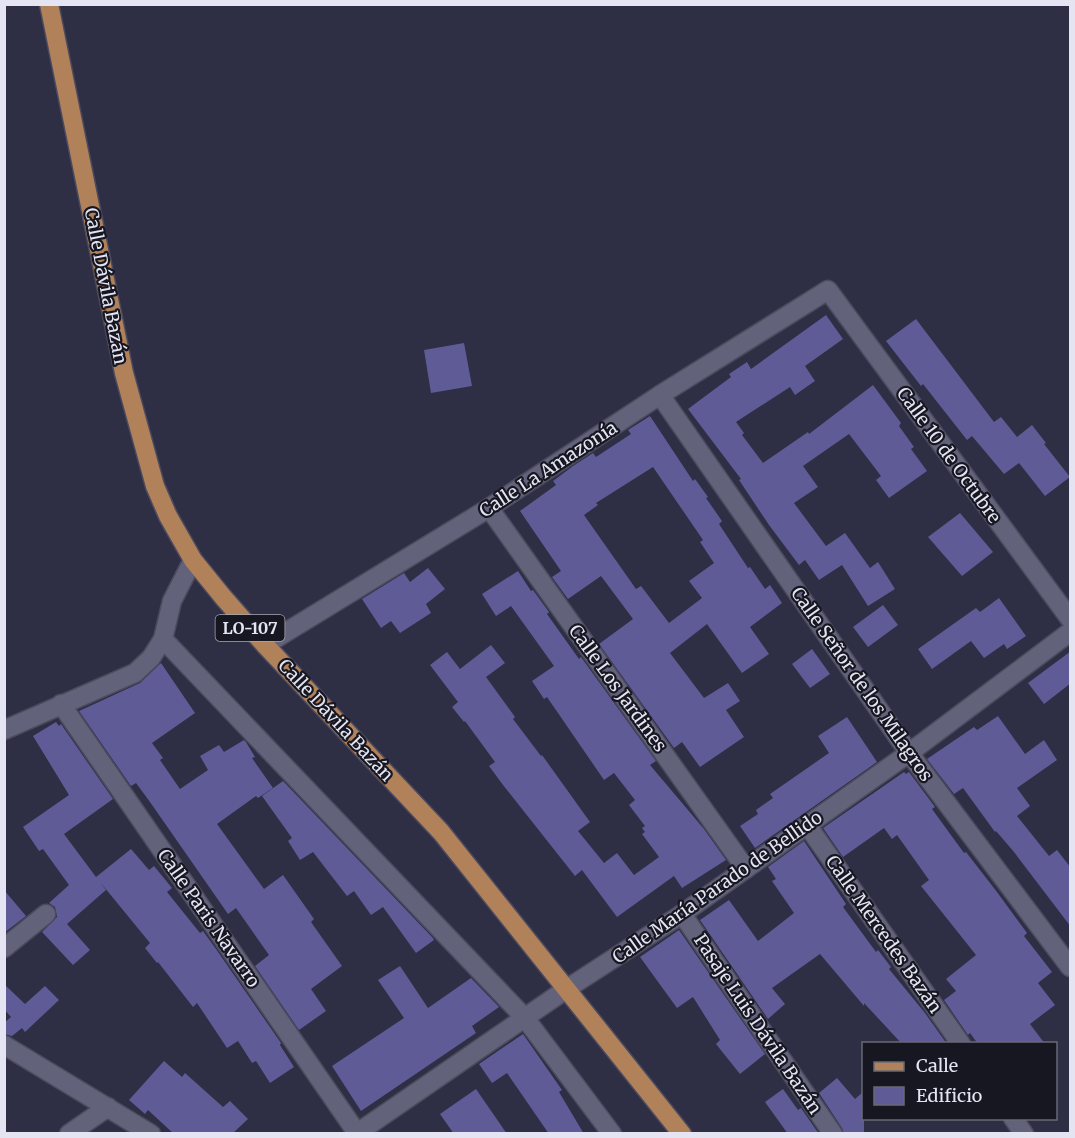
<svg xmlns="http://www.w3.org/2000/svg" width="1075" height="1138" viewBox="0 0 1075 1138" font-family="Merriweather,serif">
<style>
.building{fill:#5f5b97;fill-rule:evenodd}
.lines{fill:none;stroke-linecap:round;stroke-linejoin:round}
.minor-casing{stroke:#4c4b5e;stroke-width:21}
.major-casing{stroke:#4c4b5e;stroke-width:21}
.minor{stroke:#62627b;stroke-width:18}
.major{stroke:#b1815a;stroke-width:18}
.labels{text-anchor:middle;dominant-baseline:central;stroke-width:4.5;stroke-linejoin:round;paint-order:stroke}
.shield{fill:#171721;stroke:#a6a6b4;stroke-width:1.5}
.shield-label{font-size:16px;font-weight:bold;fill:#e4e4f3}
.street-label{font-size:18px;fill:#e4e4f3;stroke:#171721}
</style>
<rect width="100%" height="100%" fill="#2e2e44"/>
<g class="building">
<polygon points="826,315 843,339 805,366 815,381 795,395 790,387 736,422 744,433 742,435 763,463 808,432 809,434 873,385 901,423 899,426 914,447 911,449 927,471 889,498 876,480 881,476 849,434 803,466 818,487 794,503 826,546 845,533 870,568 878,562 895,589 868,606 842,565 819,580 805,560 799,565 769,525 739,480 741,479 688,409 731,377 729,374 747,362 751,369"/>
<polygon points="916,319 994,422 1001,417 1017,437 1032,425 1046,443 1044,444 1070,477 1045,496 1019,463 1004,474 972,436 967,440 923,384 921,386 886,341"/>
<polygon points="464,343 472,386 431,393 424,350"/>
<path d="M650,416L693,481L695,479L708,497L706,498L722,521L719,524L748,568L750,567L765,589L770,585L782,603L750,627L769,654L742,673L707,624L670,653L704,698L728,683L740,701L726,710L744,737L700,767L682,742L674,748L599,644L633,619L601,576L568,599L552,577L561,571L520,511L556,485L553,481L573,466L593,453L596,457L631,434L628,430ZM653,467L703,540L700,542L714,563L689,581L702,598L669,623L641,586L636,589L584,515L598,505L596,503Z"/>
<polygon points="960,513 993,552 962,576 928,537"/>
<polygon points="428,568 445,589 426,604 431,613 400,633 391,621 381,628 362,599 404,573 410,582"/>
<polygon points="518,571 531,591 533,590 549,612 547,614 579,659 581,657 656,761 650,765 704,829 726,860 682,888 674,876 617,917 582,870 575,876 503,785 489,766 495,762 465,721 464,722 452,707 458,702 430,665 447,652 460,669 491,645 505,663 486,677 515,717 513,719 541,756 542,755 590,822 578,831 604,863 617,853 634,875 659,857 642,834 645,832 642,828 645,826 629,805 635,800 614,773 604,780 547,697 544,699 532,681 554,666 511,606 496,616 482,594"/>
<polygon points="999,598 1026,636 1007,649 1004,644 984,658 971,641 932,669 918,649 976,608 980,612"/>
<polygon points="883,605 898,625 868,647 853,627"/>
<polygon points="812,649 830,674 810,688 792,664"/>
<polygon points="1071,651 1071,683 1044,704 1028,683"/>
<polygon points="161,663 195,713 152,743 163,758 160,760 180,789 208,770 200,756 219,745 224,752 244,740 246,742 255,757 252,758 273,788 258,798 256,796 217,824 264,889 283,875 314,919 311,922 342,966 311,989 326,1011 299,1030 255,966 269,955 236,908 228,914 150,802 136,783 131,786 79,711 140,683"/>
<polygon points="998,716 1025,754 1044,740 1057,760 1017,788 1030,806 1017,816 1049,856 1057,850 1071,868 1071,927 1014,852 996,831 995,832 963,788 954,794 927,759 974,727 977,730"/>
<polygon points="847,717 877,762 755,848 740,826 758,814 756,810 773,798 770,794 829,753 818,736"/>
<polygon points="56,722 59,726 61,724 113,799 64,834 96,877 131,849 149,870 154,866 172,888 167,892 200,933 203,931 216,949 281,1043 280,1045 294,1067 270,1083 256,1061 252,1063 238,1041 227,1048 197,1003 193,1007 158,962 157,963 145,948 150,943 100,882 106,890 67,924 90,950 73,965 42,932 57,917 55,907 49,903 69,885 43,849 39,851 23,827 69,795 33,736"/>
<polygon points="904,772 906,774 909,772 935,807 932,809 964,853 966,852 997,892 1027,933 1024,936 1052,972 1038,983 1055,1005 1030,1024 1045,1044 978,1044 970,1033 968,1035 944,1000 956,991 946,979 976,955 921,886 929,880 897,835 892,839 884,828 843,857 823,828"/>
<polygon points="283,781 432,937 434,940 416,953 383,907 371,915 354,891 347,896 313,852 300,860 288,841 292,838 262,796"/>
<polygon points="804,841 846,904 843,907 876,952 878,950 891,967 889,969 925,1013 947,1044 902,1044 864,1003 864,1006 820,954 772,988 785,1004 768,1019 700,920 729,900 758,941 794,913 772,881 776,879 768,867"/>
<polygon points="4,890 26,916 4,933"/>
<polygon points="679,930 765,1054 740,1074 716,1044 720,1040 693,997 677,1008 640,957"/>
<polygon points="400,966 428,1008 471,978 499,1007 472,1026 476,1033 361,1111 332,1066 404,1018 378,980"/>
<polygon points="4,984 25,1004 45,986 59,1000 25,1032 22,1028 12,1036 4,1034 4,1023 11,1017 4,1009"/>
<polygon points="523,1034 562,1090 559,1092 584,1134 549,1134 507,1073 492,1083 479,1064"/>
<polygon points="164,1061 182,1077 185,1073 223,1107 230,1101 248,1119 232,1134 174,1134 148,1110 145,1114 129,1100"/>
<polygon points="837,1078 855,1099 864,1091 864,1134 844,1134 842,1128 819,1093"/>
<polygon points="476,1089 507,1134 454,1134 440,1114"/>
<polygon points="783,1089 798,1110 801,1108 819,1134 788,1134 765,1102"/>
</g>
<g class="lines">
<g class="minor-casing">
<g id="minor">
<polyline points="660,395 909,753 1070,967"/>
<polyline points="489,508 746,869"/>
<polyline points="163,639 525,1018 612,1134"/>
<polyline points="265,645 489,508 660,395 828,290 1070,619"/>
<polyline points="61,704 357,1133"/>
<polyline points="4,730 135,673 151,658 163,639 172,601 193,560"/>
<polyline points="807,825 961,1044"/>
<polyline points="682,914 833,1134"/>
<polyline points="4,948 46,914"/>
<polyline points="4,1045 151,1134"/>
<polyline points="1013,1118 1024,1134"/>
<polyline points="69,1134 108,1107"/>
<polyline points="356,1134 568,988 682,914 909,753 1070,632"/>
</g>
</g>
<g class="major-casing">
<polyline id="major" points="49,4 124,373 155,486 168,516 193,560 223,597 265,645 441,832 682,1134"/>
</g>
<use href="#minor" class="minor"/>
<use href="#major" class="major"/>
</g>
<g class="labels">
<rect class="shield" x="215.5" y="615" width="69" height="26" rx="4.5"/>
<g class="shield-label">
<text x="250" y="628">LO-107</text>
</g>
<g class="street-label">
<text transform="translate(106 286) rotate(79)">Calle Dávila Bazán</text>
<text transform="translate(949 455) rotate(54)">Calle 10 de Octubre</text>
<text transform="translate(548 469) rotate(-33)">Calle La Amazonía</text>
<text transform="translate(862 684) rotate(55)">Calle Señor de los Milagros</text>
<text transform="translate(618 688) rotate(54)">Calle Los Jardines</text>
<text transform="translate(336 720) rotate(47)">Calle Dávila Bazán</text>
<text transform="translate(717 887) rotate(-35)">Calle María Parado de Bellido</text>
<text transform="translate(209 918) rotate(55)">Calle Paris Navarro</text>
<text transform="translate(884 934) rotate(55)">Calle Mercedes Bazán</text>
<text transform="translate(758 1024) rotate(56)">Pasaje Luis Dávila Bazán</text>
</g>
</g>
<rect width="1075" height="1138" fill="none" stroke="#e4e4f3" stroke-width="12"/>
<rect x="862" y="1042" width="195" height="78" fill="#171721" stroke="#696975" stroke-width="1.5"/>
<rect x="874" y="1062" width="30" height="9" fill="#b1815a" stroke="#696975" stroke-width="1.5"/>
<text x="916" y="1072" font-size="18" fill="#e4e4f3">Calle</text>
<rect x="874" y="1087" width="30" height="18" fill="#5f5b97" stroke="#696975" stroke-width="1.5"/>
<text x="916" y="1102" font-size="18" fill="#e4e4f3">Edificio</text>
</svg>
